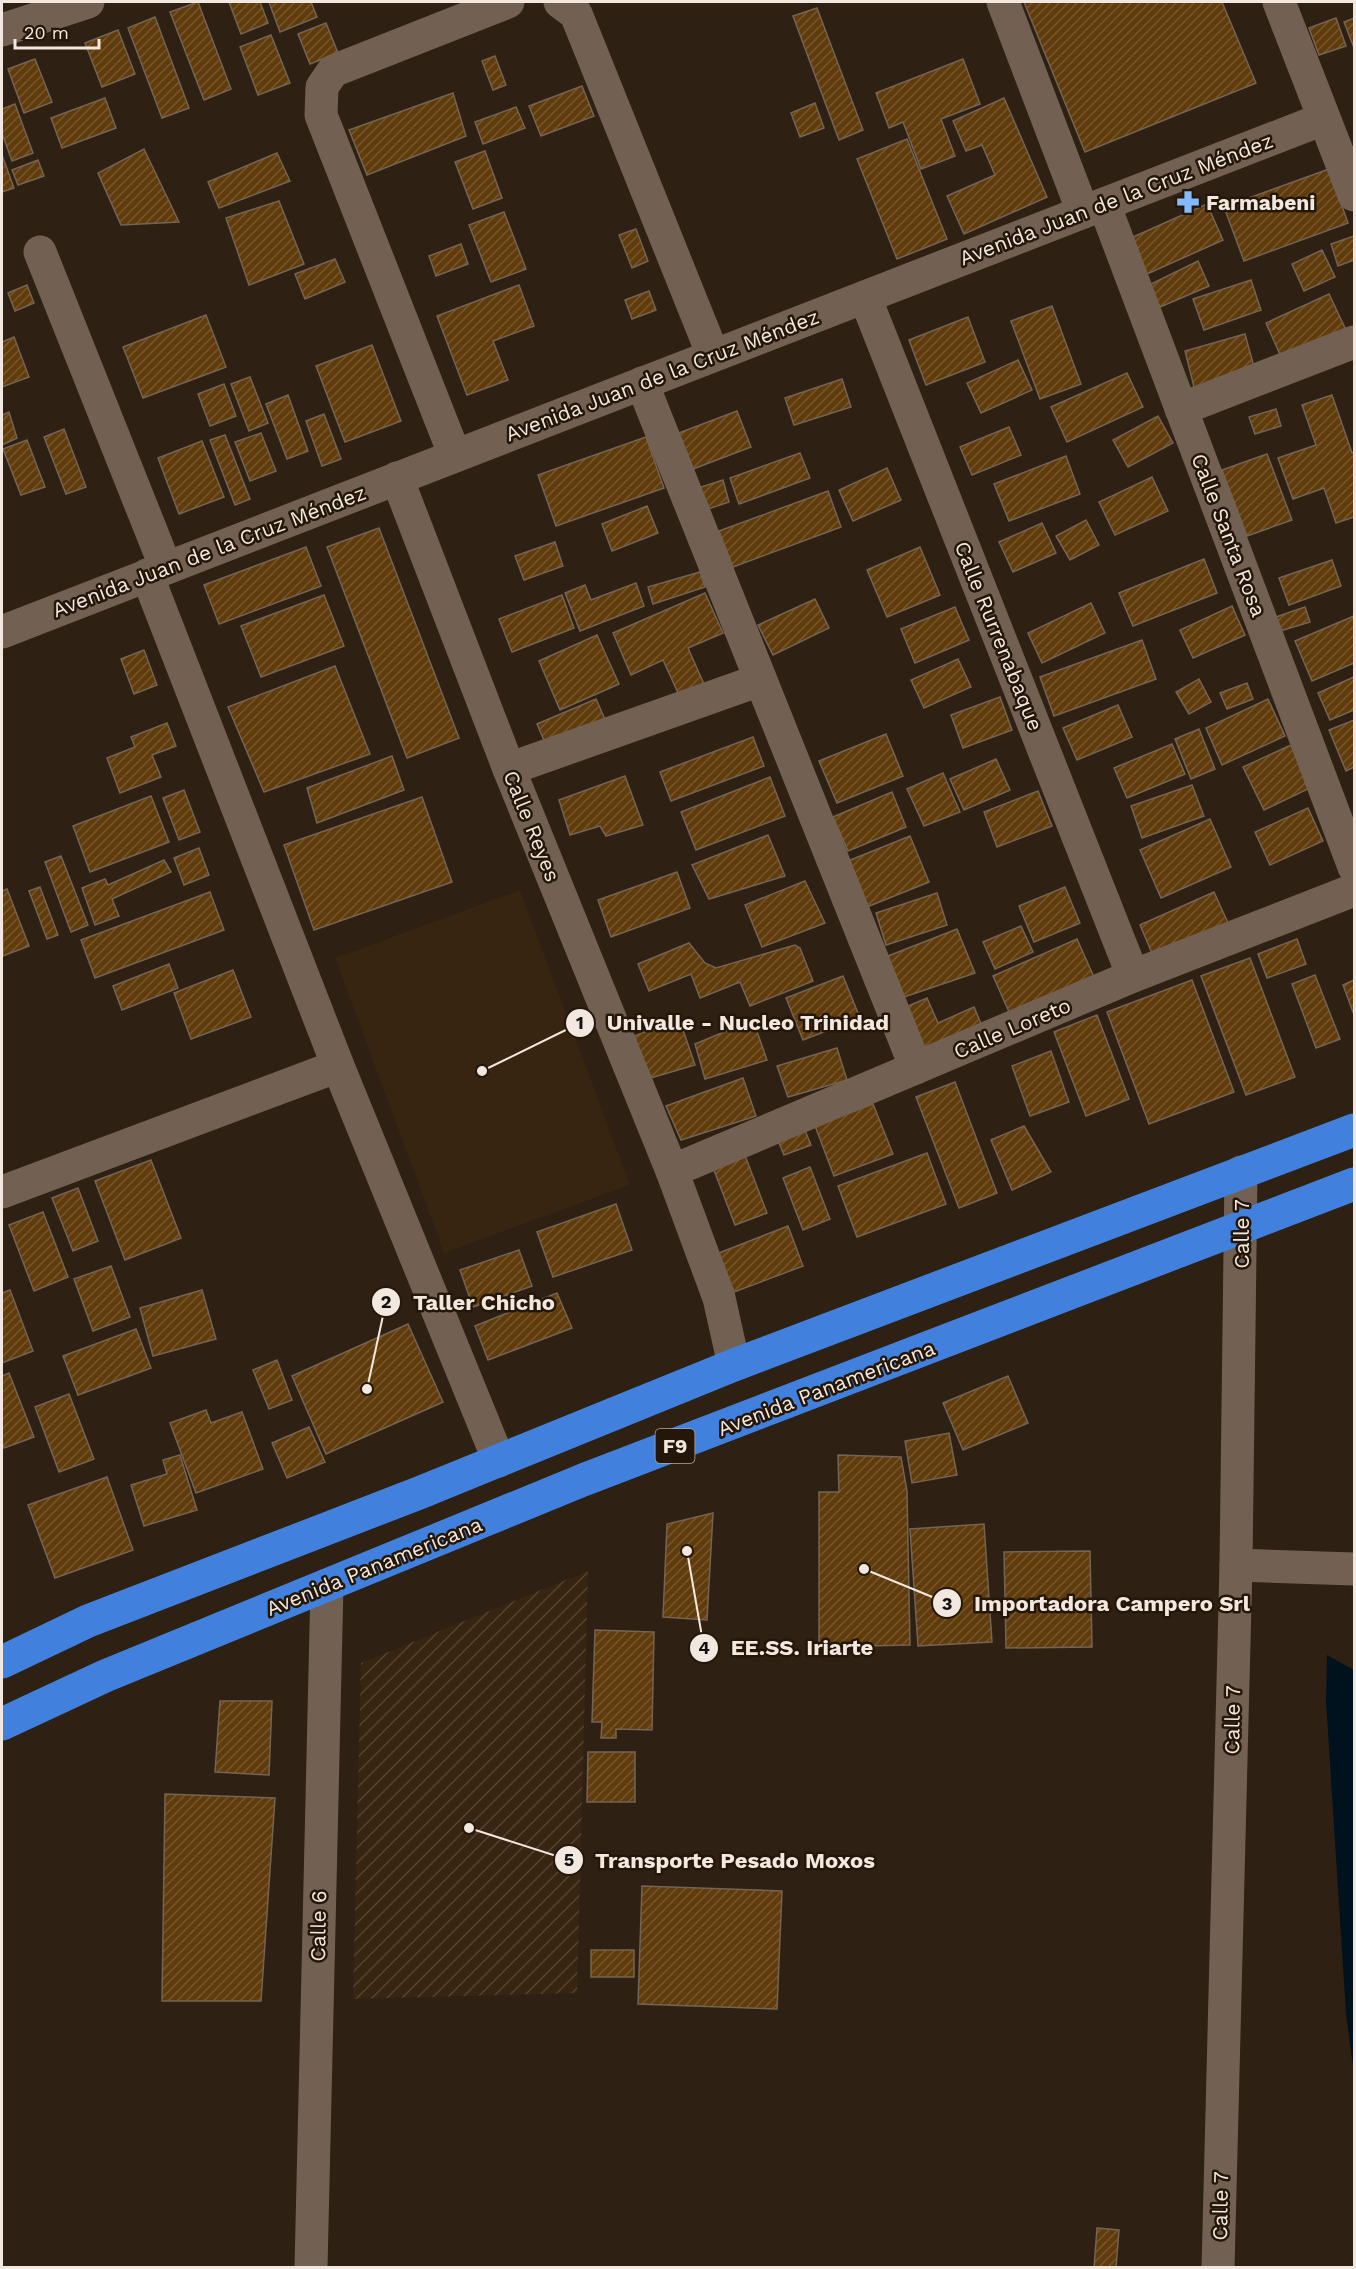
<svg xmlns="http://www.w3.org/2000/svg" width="1356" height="2269" viewBox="0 0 1356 2269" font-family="'Work Sans',sans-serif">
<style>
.built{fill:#372411}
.industrial{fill:url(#industrial-furrows)}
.water{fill:#00121e}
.building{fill:url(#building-hatch);stroke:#746454;stroke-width:1.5}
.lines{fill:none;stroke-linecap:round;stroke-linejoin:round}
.minor{stroke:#726152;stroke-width:33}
.highway{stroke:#4180dc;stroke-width:33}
.labels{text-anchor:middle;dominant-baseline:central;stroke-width:5;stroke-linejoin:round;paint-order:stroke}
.shield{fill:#241709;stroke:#b4a99f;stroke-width:1.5}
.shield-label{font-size:20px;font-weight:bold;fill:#f2e8df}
.street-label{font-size:21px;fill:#f2e8df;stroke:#241709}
.poi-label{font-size:21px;font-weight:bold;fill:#f2e8df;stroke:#241709;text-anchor:start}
.leader{fill:none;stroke:#f2e8df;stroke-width:2}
.callout-dot{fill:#f2e8df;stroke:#241709;stroke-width:2}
.mark-label{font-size:18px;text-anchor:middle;font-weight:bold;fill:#111}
.callout-label{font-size:22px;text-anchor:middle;font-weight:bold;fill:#f2e8df;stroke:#241709;stroke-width:5;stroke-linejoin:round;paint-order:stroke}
</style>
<defs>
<pattern id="industrial-furrows" width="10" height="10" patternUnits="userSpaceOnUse" patternTransform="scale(1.5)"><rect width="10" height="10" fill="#372411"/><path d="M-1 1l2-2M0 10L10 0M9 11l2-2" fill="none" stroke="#544433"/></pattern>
<pattern id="building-hatch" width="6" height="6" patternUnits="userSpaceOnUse" patternTransform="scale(1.5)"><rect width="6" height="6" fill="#603b0b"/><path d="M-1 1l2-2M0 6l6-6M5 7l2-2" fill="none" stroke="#77572e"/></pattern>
</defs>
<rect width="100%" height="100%" fill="#2e2013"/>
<polygon class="built" points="520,890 630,1185 444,1253 335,958"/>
<polygon class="industrial" points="588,1571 577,1993 353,1999 361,1663"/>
<polygon class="water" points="1327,1655 1354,1670 1354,2074 1346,2014 1326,1701"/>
<g class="building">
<polygon points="198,2 231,89 204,100 170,12"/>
<polygon points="229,2 260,2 268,23 241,34"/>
<polygon points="269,2 311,2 317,17 280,32"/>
<polygon points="1024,2 1222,2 1256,83 1085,152"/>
<polygon points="817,8 863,130 839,140 793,16"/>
<polygon points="155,17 189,108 162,118 128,28"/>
<polygon points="1336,18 1346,46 1319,55 1309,28"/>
<polygon points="1354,18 1354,48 1344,22"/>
<polygon points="326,23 338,53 310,64 298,34"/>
<polygon points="118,30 135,74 102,87 85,43"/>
<polygon points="271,35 290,83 258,95 240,47"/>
<polygon points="495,56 506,85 493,90 482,61"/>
<polygon points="35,59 52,102 24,113 8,69"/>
<polygon points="963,59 980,104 941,119 955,156 921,169 903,122 889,128 876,93"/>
<polygon points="582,86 594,116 541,136 529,106"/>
<polygon points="453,93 466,136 367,175 349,130"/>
<polygon points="105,98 116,128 62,148 51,118"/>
<polygon points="1004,98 1047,197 964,234 947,196 995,175 982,145 966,151 953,121"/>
<polygon points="815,103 824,128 800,137 791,113"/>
<polygon points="15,104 33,153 12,161 2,133 2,109"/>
<polygon points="516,107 525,128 483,144 475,122"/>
<polygon points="907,139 947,239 897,259 857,159"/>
<polygon points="144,149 179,222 121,225 98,173"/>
<polygon points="485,151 502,198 473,209 455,162"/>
<polygon points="277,153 290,181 219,208 208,182"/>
<polygon points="2,155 14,188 2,192"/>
<polygon points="38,160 44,176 18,185 12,170"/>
<polygon points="1329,169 1348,223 1244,261 1224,207"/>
<polygon points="279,201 304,264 249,285 226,218"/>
<polygon points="1207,204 1223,240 1147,274 1131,238"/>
<polygon points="504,212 526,269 491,282 469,225"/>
<polygon points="636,229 648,261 632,268 619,235"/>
<polygon points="1354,236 1354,260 1338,266 1331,244"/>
<polygon points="461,244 468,264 436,276 429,256"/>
<polygon points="1322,250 1335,277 1304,291 1292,264"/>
<polygon points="335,259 345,282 305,299 295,274"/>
<polygon points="1198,261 1209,286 1160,307 1147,286"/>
<polygon points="1251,280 1261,310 1204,330 1193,299"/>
<polygon points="27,285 34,303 15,311 8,293"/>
<polygon points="519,285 534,326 493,341 508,380 467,395 437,316"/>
<polygon points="649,291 656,310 632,319 625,300"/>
<polygon points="1329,294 1346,330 1282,359 1266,323"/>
<polygon points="1052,306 1081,384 1040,399 1011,321"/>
<polygon points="206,315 226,367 143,398 123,347"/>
<polygon points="968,317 985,362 926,385 909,340"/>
<polygon points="1245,334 1256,374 1195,391 1185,351"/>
<polygon points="14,337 29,377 2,387 2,342"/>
<polygon points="372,345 401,421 345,442 316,366"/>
<polygon points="1018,360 1032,390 981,413 967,383"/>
<polygon points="1127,373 1143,407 1067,442 1051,407"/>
<polygon points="250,377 268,423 249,431 231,384"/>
<polygon points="842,379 851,407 794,425 785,398"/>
<polygon points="224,384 236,416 210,426 198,394"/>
<polygon points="288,395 308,451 287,459 266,404"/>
<polygon points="1332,395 1352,453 1354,452 1354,517 1336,523 1324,488 1293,499 1278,458 1316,445 1302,405"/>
<polygon points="1276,409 1281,426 1255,434 1249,417"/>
<polygon points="737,411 751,447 693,469 679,433"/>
<polygon points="9,412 17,438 2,445 2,415"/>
<polygon points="324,414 341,459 322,466 306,421"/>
<polygon points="1158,416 1173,443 1128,467 1113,440"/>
<polygon points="1009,427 1021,455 972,475 960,447"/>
<polygon points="64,429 86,487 66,494 44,437"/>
<polygon points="261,433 276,471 250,481 235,442"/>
<polygon points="225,435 250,499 235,505 210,440"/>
<polygon points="646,437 664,488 556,526 538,475"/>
<polygon points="27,440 45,487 21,495 3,449"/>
<polygon points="202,441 224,497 179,514 158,458"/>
<polygon points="800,453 810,478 739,504 730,478"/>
<polygon points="1267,454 1292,520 1247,536 1222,470"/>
<polygon points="1066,456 1080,494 1009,521 994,484"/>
<polygon points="887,468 901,500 853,521 839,490"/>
<polygon points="1152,477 1168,511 1115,535 1099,502"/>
<polygon points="723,480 729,502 702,511 695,489"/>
<polygon points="828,491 841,527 733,567 719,531"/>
<polygon points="647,506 658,533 612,551 602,524"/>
<polygon points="1086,520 1099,545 1070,560 1056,536"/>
<polygon points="1042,523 1056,553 1013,572 999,542"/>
<polygon points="379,528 459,738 407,758 327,547"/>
<polygon points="555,542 563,566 524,580 515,556"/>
<polygon points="306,547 321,586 219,624 204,585"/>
<polygon points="920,547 940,595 887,617 867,570"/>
<polygon points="1204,559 1217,593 1133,626 1119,593"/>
<polygon points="1332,560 1341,586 1289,605 1279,578"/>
<polygon points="700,572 705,587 653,604 648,587"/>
<polygon points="636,583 644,606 580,631 565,593 585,585 591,600"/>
<polygon points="705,593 723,633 688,648 704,684 679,695 663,660 631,675 613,633"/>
<polygon points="324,595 344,646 261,677 241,626"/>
<polygon points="562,595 574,628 512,652 499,619"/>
<polygon points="815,599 829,628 773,655 758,625"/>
<polygon points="1091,603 1105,633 1042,663 1028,633"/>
<polygon points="1232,606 1245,635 1193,658 1180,630"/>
<polygon points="955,607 969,640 915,663 901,629"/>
<polygon points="1305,607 1310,622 1280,631 1276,617"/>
<polygon points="1354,616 1354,663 1312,681 1295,641"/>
<polygon points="597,635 619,684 560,710 539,661"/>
<polygon points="1142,640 1156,679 1054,716 1040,677"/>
<polygon points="144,650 157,685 134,694 121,659"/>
<polygon points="958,659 971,687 924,708 911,680"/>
<polygon points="335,666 370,754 264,792 228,707"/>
<polygon points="1354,677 1354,710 1330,720 1318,693"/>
<polygon points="1199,679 1211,702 1189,714 1176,692"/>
<polygon points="1247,683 1253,699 1227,709 1220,693"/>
<polygon points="1000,697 1012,730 963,748 951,715"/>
<polygon points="596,699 608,726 549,752 537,724"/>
<polygon points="1268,699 1285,736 1222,765 1206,728"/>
<polygon points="1118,705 1132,737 1077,760 1063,728"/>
<polygon points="1354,720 1354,767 1346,771 1329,730"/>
<polygon points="167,723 176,746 152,755 161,777 120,793 107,758 135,747 131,737"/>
<polygon points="1199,729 1215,769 1191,779 1175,739"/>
<polygon points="886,734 903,776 837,803 819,761"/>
<polygon points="753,737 764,766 671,801 660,772"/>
<polygon points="1172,744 1185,774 1127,798 1114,768"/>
<polygon points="1291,745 1312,787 1264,810 1243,767"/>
<polygon points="392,756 404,790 317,823 307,788"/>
<polygon points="996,759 1010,790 964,810 950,779"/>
<polygon points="943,773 960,812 924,826 907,789"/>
<polygon points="625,776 643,825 606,836 600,826 570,835 559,800"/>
<polygon points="770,777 785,816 696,850 681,812"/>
<polygon points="1192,785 1204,816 1142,838 1131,806"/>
<polygon points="184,790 200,832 179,840 163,798"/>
<polygon points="1038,791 1052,826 997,847 984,812"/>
<polygon points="892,792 906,827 848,851 833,817"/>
<polygon points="151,796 169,842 90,872 73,826"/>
<polygon points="422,797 452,882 314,930 284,845"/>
<polygon points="1308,808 1323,841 1270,865 1255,832"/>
<polygon points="1210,819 1231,867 1161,898 1140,850"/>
<polygon points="768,835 785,876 709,899 692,865"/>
<polygon points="910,836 929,882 867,907 848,861"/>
<polygon points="199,848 209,875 184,885 174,858"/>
<polygon points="61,856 88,925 71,932 45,862"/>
<polygon points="164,860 171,872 112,899 119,916 95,925 82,888 105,879 108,885"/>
<polygon points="677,872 690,908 611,937 598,900"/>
<polygon points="805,881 825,923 762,947 745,905"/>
<polygon points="40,887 58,935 47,939 29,891"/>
<polygon points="1065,887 1080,923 1034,942 1019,906"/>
<polygon points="7,889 29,946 3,956 2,891"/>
<polygon points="210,892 224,930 95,978 81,940"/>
<polygon points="1214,892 1229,925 1154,958 1140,925"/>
<polygon points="937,893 947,925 886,945 876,913"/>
<polygon points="1021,926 1033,952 995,969 983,942"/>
<polygon points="957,929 975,973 901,998 883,958"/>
<polygon points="1077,939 1098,986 1014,1023 993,976"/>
<polygon points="1297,939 1306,964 1267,978 1258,954"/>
<polygon points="689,943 705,963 716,968 795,945 800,948 813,981 750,1006 740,982 700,998 691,974 649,991 638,964"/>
<polygon points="1250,958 1295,1077 1246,1095 1201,976"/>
<polygon points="169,964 178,988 122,1010 113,986"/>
<polygon points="233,970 251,1017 191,1039 174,993"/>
<polygon points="1315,975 1340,1039 1316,1048 1292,984"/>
<polygon points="843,976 860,1018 803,1040 786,998"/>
<polygon points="1192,980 1234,1092 1149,1124 1107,1012"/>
<polygon points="1354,980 1354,1015 1343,985"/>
<polygon points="927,998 938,1023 974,1007 985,1033 922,1061 899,1010"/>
<polygon points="1097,1015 1129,1099 1086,1116 1054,1032"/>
<polygon points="679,1018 695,1065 647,1079 630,1038"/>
<polygon points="753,1020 767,1060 705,1079 695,1044"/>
<polygon points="837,1048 847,1080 788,1097 777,1066"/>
<polygon points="1051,1051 1069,1102 1030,1116 1012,1066"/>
<polygon points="743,1078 756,1116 681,1140 666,1106"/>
<polygon points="955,1082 997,1193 959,1208 916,1097"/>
<polygon points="873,1104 893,1154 834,1176 815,1126"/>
<polygon points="1024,1126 1051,1172 1012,1190 991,1140"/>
<polygon points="804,1128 811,1145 784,1155 777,1138"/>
<polygon points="744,1153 767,1213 735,1225 712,1165"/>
<polygon points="927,1153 946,1204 857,1237 838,1186"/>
<polygon points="151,1160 181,1238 125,1260 95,1181"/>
<polygon points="810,1167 830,1219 803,1230 783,1178"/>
<polygon points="78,1188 98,1241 73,1251 52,1198"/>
<polygon points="616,1204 632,1250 553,1277 537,1232"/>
<polygon points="43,1212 68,1277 34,1291 9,1225"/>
<polygon points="788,1226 803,1266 734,1292 719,1253"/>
<polygon points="519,1250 532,1286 473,1307 460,1270"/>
<polygon points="111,1266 130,1317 93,1331 74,1279"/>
<polygon points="10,1290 33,1351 2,1363 2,1293"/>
<polygon points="202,1290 216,1339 153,1356 140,1308"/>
<polygon points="557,1293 572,1328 488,1360 475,1326"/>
<polygon points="408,1324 443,1402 326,1454 292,1376"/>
<polygon points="136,1329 151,1368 78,1395 63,1356"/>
<polygon points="277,1360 292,1400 269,1409 253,1370"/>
<polygon points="9,1373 34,1437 4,1448 2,1442 2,1376"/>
<polygon points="1008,1376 1028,1423 963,1450 943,1403"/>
<polygon points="69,1394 94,1459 59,1472 35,1407"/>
<polygon points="206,1410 211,1423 242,1412 263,1469 196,1493 170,1423"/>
<polygon points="309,1427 325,1462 287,1478 272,1443"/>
<polygon points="949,1433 957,1475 912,1483 905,1441"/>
<polygon points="180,1455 197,1510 144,1526 131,1485 167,1474 163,1460"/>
<polygon points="838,1455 901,1457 907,1491 910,1645 819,1647 819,1492 839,1492"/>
<polygon points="107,1477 133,1550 55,1578 28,1505"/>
<polygon points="713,1513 707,1620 663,1617 667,1524"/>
<polygon points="984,1524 992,1642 918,1646 910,1529"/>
<polygon points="1090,1551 1092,1647 1006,1648 1004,1552"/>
<polygon points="595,1630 654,1632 652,1730 616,1729 616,1738 601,1738 602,1722 592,1722"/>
<polygon points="220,1701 272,1701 269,1775 215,1772"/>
<polygon points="588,1752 635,1752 635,1802 587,1802"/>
<polygon points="165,1794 275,1798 261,2001 162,2001"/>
<polygon points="642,1886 782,1891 777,2009 638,2004"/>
<rect x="591" y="1950" width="43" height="27"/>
<polygon points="1097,2228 1119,2230 1116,2268 1094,2268"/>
</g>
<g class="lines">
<g class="minor">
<polyline points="560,2 576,14 713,355"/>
<polyline points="1003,2 1083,212"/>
<polyline points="1279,2 1354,195"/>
<polyline points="2,30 88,2"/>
<polyline points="1104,204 1354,867"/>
<polyline points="40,252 166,568"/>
<polyline points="865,297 1133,976"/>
<polyline points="642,383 916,1068"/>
<polyline points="1181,409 1354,342"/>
<polyline points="455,456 321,115 322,87 333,71 508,2"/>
<polyline points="397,478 509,769 672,1171 719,1298 734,1365"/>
<polyline points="147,575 338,1066 499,1461"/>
<polyline points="2,632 1323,119"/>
<polyline points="509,769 760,680"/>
<polyline points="672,1171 1133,976 1354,890"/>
<polyline points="2,1192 338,1066"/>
<polyline points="1236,1565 1354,1569"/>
<polyline points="311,2268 327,1585"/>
<polyline points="1218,2268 1236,1565 1241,1172"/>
</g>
<g class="highway">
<polyline points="2,1662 88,1621 419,1493 734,1365 1354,1130"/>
<polyline points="2,1724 105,1676 583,1480 1354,1184"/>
</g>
</g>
<defs>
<g id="pharmacy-bare" transform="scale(1.8)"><path d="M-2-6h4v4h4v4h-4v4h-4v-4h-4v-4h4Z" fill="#84bcfb" stroke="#241709" stroke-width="2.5" paint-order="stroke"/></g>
</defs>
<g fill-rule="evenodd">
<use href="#pharmacy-bare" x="1188" y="202"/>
</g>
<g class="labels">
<rect class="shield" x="655.5" y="1429" width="39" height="34" rx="4.5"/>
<g class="shield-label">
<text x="675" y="1446">F9</text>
</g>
<g class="street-label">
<text transform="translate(1116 199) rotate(-21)">Avenida Juan de la Cruz Méndez</text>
<text transform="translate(662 375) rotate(-21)">Avenida Juan de la Cruz Méndez</text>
<text transform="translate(1229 535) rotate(69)">Calle Santa Rosa</text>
<text transform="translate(209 551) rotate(-21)">Avenida Juan de la Cruz Méndez</text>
<text transform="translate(999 636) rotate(68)">Calle Rurrenabaque</text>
<text transform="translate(532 826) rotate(68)">Calle Reyes</text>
<text transform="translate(1012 1028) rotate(-23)">Calle Loreto</text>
<text transform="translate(1241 1234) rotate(-90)">Calle 7</text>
<text transform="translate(826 1388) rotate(-21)">Avenida Panamericana</text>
<text transform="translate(374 1566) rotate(-22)">Avenida Panamericana</text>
<text transform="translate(1232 1720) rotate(-89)">Calle 7</text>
<text transform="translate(318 1926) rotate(-89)">Calle 6</text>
<text transform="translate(1220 2206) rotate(-89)">Calle 7</text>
</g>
<g class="poi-label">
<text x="1206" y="202">Farmabeni</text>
</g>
</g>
<path class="leader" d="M482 1071L580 1023M367 1389L386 1302M864 1569L947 1603M687 1551L704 1648M469 1828L569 1860"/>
<g class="callout-dot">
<circle cx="482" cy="1071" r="6"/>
<circle cx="367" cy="1389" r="6"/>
<circle cx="864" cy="1569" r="6"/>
<circle cx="687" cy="1551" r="6"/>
<circle cx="469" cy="1828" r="6"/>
<circle cx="580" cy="1023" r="15"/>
<circle cx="386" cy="1302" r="15"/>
<circle cx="947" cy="1603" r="15"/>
<circle cx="704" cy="1648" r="15"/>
<circle cx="569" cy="1860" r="15"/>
</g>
<g class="mark-label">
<text x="580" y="1029">1</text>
<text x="386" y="1308">2</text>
<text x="947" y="1610">3</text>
<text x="704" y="1654">4</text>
<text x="569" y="1866">5</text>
</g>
<g class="callout-label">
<text x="748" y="1030">Univalle - Nucleo Trinidad</text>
<text x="484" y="1310">Taller Chicho</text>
<text x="1112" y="1611">Importadora Campero Srl</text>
<text x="802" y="1655">EE.SS. Iriarte</text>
<text x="735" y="1868">Transporte Pesado Moxos</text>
</g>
<rect width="1356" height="2269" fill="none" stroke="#f2e8df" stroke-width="6"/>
<path d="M15 39v9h84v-9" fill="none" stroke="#f2e8df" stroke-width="3"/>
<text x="24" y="39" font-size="18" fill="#f2e8df" stroke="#241709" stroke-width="4.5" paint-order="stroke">20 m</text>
</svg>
